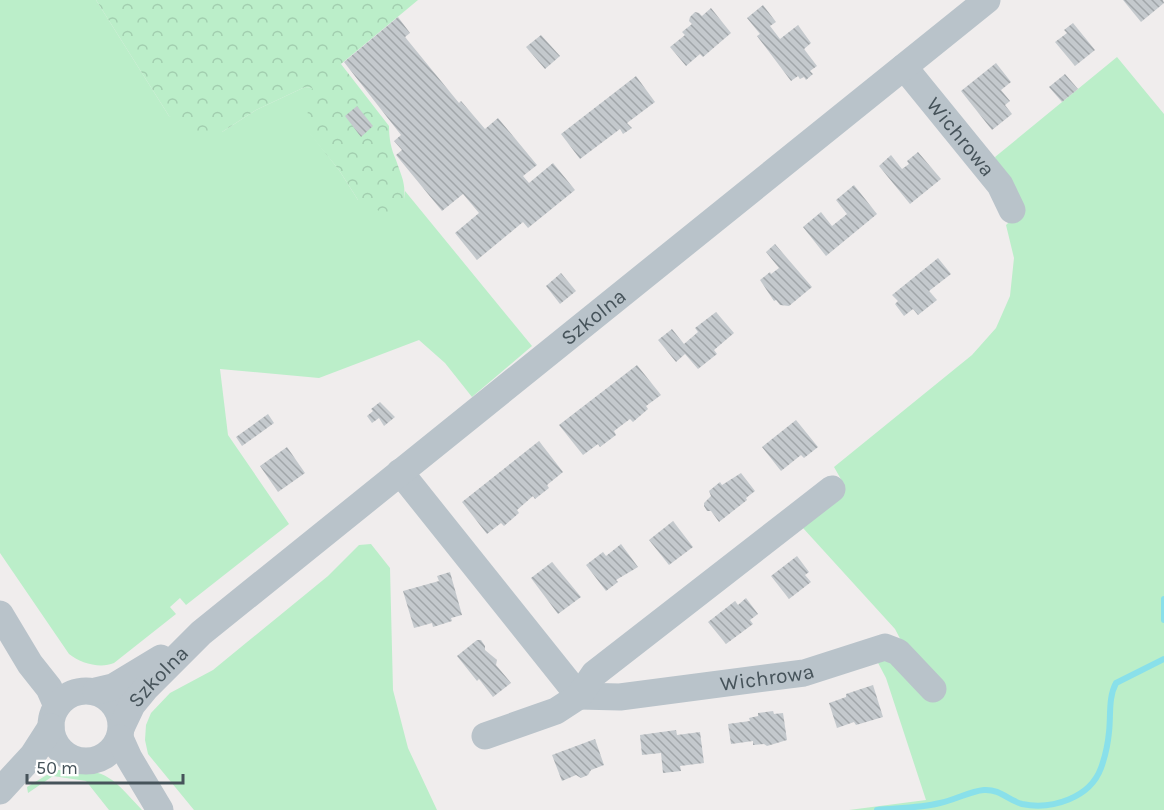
<svg xmlns="http://www.w3.org/2000/svg" width="1164" height="810" viewBox="0 0 1164 810" font-family="Karla,sans-serif">
<style>
.green{fill:#bbeec9}
.forest{fill:url(#forest-crowns)}
.lines{fill:none;stroke-linecap:round;stroke-linejoin:round}
.stream{stroke:#89e0ea;stroke-width:6}
.building{fill:url(#building-back-hatch)}
.minor{stroke:#b9c3ca;stroke-width:27}
.labels{text-anchor:middle;dominant-baseline:central;stroke-width:5;stroke-linejoin:round;paint-order:stroke}
.street-label{font-size:21px;fill:#46535a;stroke:#fff}
</style>
<defs>
<pattern id="forest-crowns" width="20" height="18" patternUnits="userSpaceOnUse" patternTransform="scale(1.5)"><rect width="20" height="18" fill="#bbeec9"/><path d="M2 6a3 3 0 1 1 6 0M12 15a3 3 0 1 1 6 0" fill="none" stroke="#a2ceaf"/></pattern>
<pattern id="building-back-hatch" width="6" height="6" patternUnits="userSpaceOnUse" patternTransform="scale(1.5)"><rect width="6" height="6" fill="#c4c9cd"/><path d="M-1 5l2 2M0 0l6 6M5-1l2 2" fill="none" stroke="#a1a6a9"/></pattern>
</defs>
<rect width="100%" height="100%" fill="#f0eded"/>
<g class="green">
<path d="M0,0H96L169,116L222,132L256,110L305,87L313,88L306,128L339,170L358,200L404,199L405,191L532,346L472,397L445,363L419,340L319,378L220,369L228,435L289,524L186,605L180,598L170,607L176,614L114,663C100,669 80,663 69,654L0,553Z"/>
<polygon points="1117,57 1164,114 1164,810 849,810 926,800 886,678 876,659 905,648 895,629 803,528 842,481 834,467 972,355 996,328 1010,296 1014,258 1006,225 1020,212 995,157"/>
<polygon points="371,544 390,568 393,690 408,748 437,810 194,810 148,754 145,740 146,725 151,713 170,693 213,670 328,576 359,545"/>
<path d="M55,770C106,768 109,774 142,810H109L86,781L53,776L28,793L27,787Z"/>
</g>
<path class="forest" d="M96,0H418L341,64L389,126C389,138 391,149 396,160C401,175 406,183 404,199L385,214L358,200L339,170L305,128L312,88L305,87L256,110L222,132L194,133L169,116Z"/>
<g class="lines">
<g class="stream">
<polyline points="1164,599 1164,620"/>
<path d="M877,810C898,808 920,808 940,803C955,800 970,791 984,790C1000,789 1008,800 1022,804C1052,810 1090,798 1101,768C1105,757 1108,743 1109,732C1111,716 1108,698 1116,683L1164,659"/>
</g>
</g>
<g class="building">
<polygon points="1123,0 1163,0 1164,3 1141,22"/>
<polygon points="763,5 776,22 770,26 780,39 798,25 811,43 804,49 817,66 810,71 813,74 806,80 804,77 800,79 798,76 791,81 757,36 760,34 747,18"/>
<polygon points="711,8 731,33 703,57 700,54 686,66 670,47 685,35 682,32 692,24 689,21 690,17 695,12 699,13 702,16"/>
<polygon points="398,17 410,33 405,37 459,103 461,101 485,129 498,118 537,165 523,176 529,183 553,163 575,190 528,228 523,222 477,260 455,233 479,213 463,194 442,211 396,155 402,150 394,141 401,135 344,62"/>
<polygon points="1073,23 1095,50 1075,66 1055,42 1067,33 1064,30"/>
<polygon points="541,35 560,56 545,69 526,47"/>
<polygon points="996,63 1011,82 1001,90 1010,101 1005,105 1012,114 992,130 961,91"/>
<polygon points="1065,74 1078,89 1062,102 1049,87"/>
<polygon points="636,76 655,102 627,123 632,128 623,134 620,129 580,159 561,134"/>
<polygon points="357,106 373,126 361,137 345,116"/>
<polygon points="918,152 941,179 910,204 879,166 891,155 902,169 909,164 907,161"/>
<polygon points="854,185 877,214 826,256 803,227 821,212 832,226 847,214 836,200"/>
<polygon points="775,244 812,287 789,306 780,305 776,300 774,301 760,280 770,272 771,274 779,268 766,252"/>
<polygon points="938,258 951,274 929,291 937,300 918,315 913,309 904,316 895,304 898,301 892,295"/>
<polygon points="561,273 576,291 560,304 546,286"/>
<polygon points="716,312 734,333 714,350 717,354 698,369 685,354 676,362 658,340 672,329 684,344 698,332 695,328"/>
<polygon points="637,365 661,395 646,406 648,409 633,422 630,419 614,431 616,435 600,447 598,444 583,455 559,425"/>
<polygon points="380,402 395,417 384,426 379,418 372,423 367,416 373,411 371,409"/>
<polygon points="268,414 274,423 242,446 236,437"/>
<polygon points="796,420 818,447 804,458 801,455 781,471 762,447"/>
<polygon points="539,441 563,472 547,485 549,488 535,499 533,496 517,510 519,513 504,526 501,523 487,534 462,502"/>
<polygon points="287,447 305,473 278,492 260,466"/>
<polygon points="741,473 755,491 746,498 747,500 719,522 711,511 707,511 704,506 704,503 711,496 709,491 720,482 722,485"/>
<polygon points="673,521 693,547 669,565 649,540"/>
<polygon points="621,544 638,567 616,580 618,582 606,591 586,565 603,552 606,556"/>
<polygon points="797,556 809,572 805,575 811,582 789,599 771,576"/>
<polygon points="552,562 581,597 558,614 531,578"/>
<polygon points="450,572 462,615 451,618 452,621 433,627 432,623 414,628 403,591 439,581 437,576"/>
<polygon points="746,598 758,614 750,620 753,624 726,644 708,622 735,601 738,605"/>
<polygon points="477,640 481,640 485,646 485,650 497,660 496,665 511,683 493,697 479,679 477,681 457,656"/>
<polygon points="873,685 883,717 856,725 854,722 837,728 829,703 846,697 846,694"/>
<polygon points="773,711 774,714 783,713 787,740 767,746 764,744 753,745 753,741 731,744 728,724 750,721 749,718 758,716 758,713"/>
<polygon points="676,730 677,735 700,732 704,763 680,766 681,771 663,773 661,753 642,755 640,735"/>
<polygon points="595,739 604,765 591,770 588,775 581,778 576,775 562,781 552,755"/>
</g>
<g class="lines">
<g class="minor">
<path id="s1" d="M904,67L1000,185L1012,210"/>
<path id="s2" d="M400,472L579,696L620,697L804,673L885,647L898,652L933,689"/>
<polyline points="0,614 30,664 49,688 57,706"/>
<circle cx="86" cy="726" r="35"/>
<polyline points="96,691 113,687 161,658"/>
<path id="s3" d="M122,726L132,705L146,688L201,633L987,0"/>
<polyline points="485,736 556,711 579,696 594,674 832,489"/>
<polyline points="120,738 129,758 160,810"/>
<polyline points="0,791 33,755 51,727"/>
</g>
</g>
<g class="labels">
<g class="street-label">
<text stroke="none"><textPath href="#s1" startOffset="90">Wichrowa</textPath></text>
<text stroke="none"><textPath href="#s3" startOffset="627">Szkolna</textPath></text>
<text stroke="none"><textPath href="#s2" startOffset="476">Wichrowa</textPath></text>
<text stroke="none"><textPath href="#s3" startOffset="62">Szkolna</textPath></text>
</g>
</g>
<path d="M27 774v9h156v-9" fill="none" stroke="#46535a" stroke-width="3"/>
<text x="36" y="774" font-size="18" fill="#46535a" stroke="#ffffff" stroke-width="4.5" paint-order="stroke">50 m</text>
</svg>
